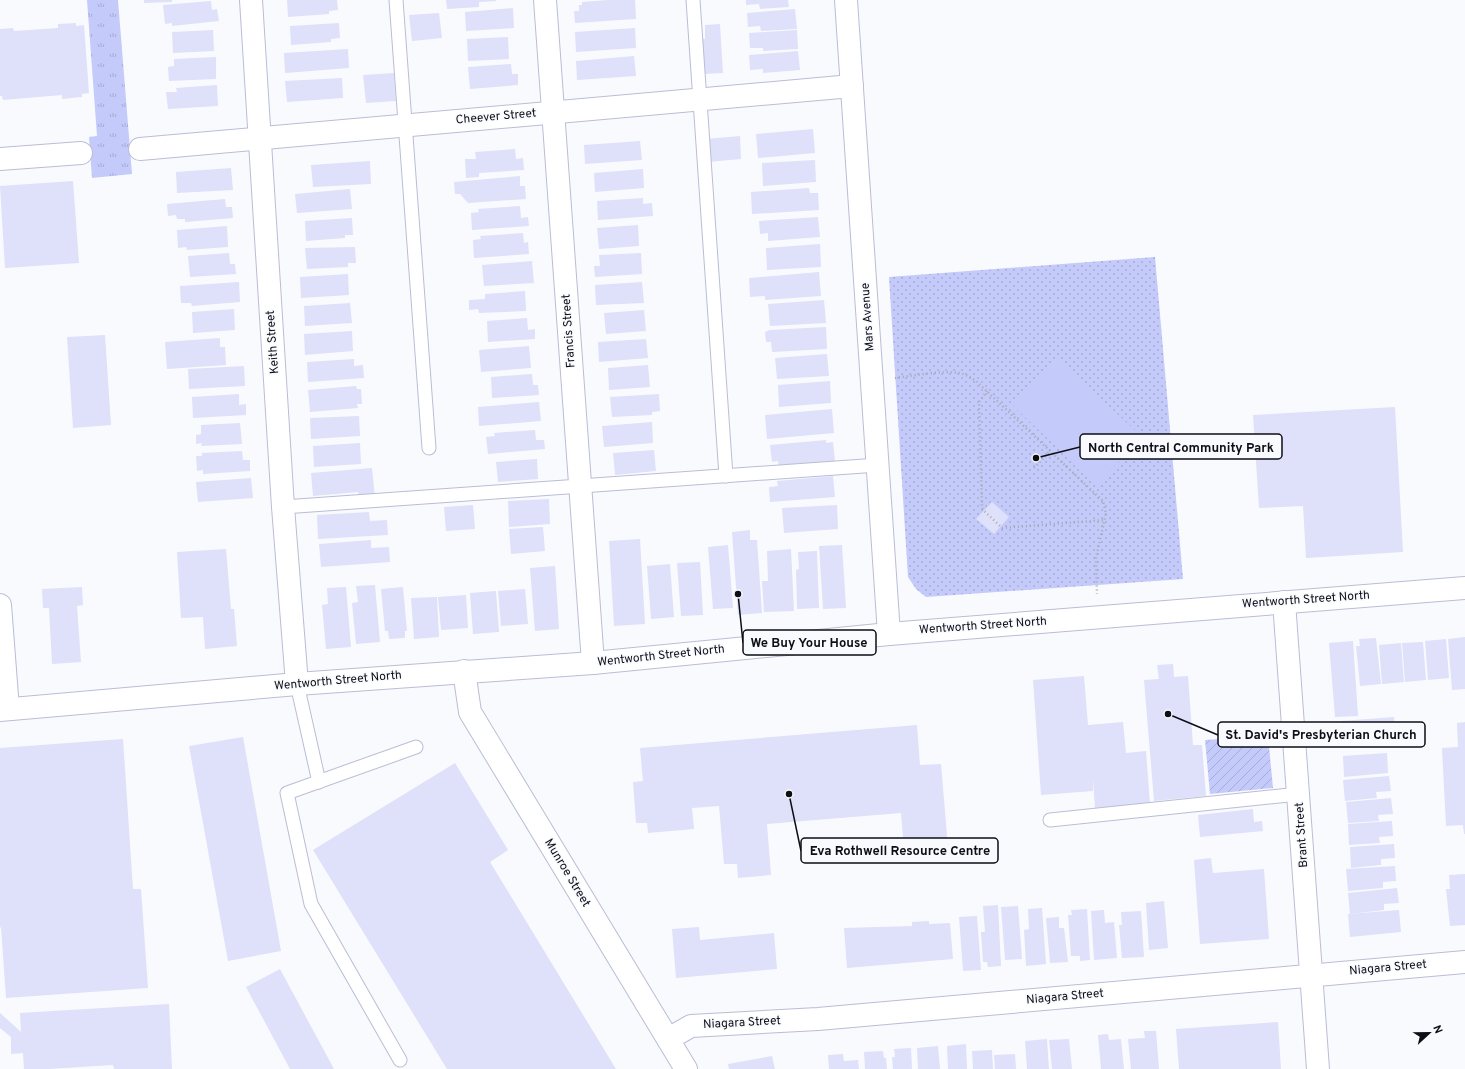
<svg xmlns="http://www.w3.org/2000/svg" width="1465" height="1069" viewBox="0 0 1465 1069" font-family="Overpass,sans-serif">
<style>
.grass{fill:url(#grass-tufts)}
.park{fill:url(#park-dots)}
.garden{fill:url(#garden-furrows)}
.pitch{fill:#c4cafa}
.building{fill:#dee1f9}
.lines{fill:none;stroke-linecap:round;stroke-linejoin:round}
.service-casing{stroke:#babdd5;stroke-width:15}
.minor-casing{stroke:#babdd5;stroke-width:24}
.secondary-casing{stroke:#babdd5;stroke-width:24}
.path{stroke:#a7a8ad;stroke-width:2.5;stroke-dasharray:1 3;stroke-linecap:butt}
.service{stroke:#fff;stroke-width:13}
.minor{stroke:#fff;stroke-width:22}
.secondary{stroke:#fff;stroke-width:22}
.labels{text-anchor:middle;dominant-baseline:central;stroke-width:3;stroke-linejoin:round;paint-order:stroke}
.street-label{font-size:12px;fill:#0d0e16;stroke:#f9fafe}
.leader{fill:none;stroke:#0d0e16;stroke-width:1.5}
.callout-dot{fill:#0d0e16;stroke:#f9fafe;stroke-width:1.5}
.callout{fill:#f9fafe;stroke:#0d0e16;stroke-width:1.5}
.callout-label{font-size:13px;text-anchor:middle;font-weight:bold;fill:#0d0e16}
</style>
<defs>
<pattern id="grass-tufts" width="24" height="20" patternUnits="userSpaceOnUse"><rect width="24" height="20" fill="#c4cafa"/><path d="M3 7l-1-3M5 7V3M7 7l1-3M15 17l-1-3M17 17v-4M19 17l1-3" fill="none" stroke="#a7acd6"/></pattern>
<pattern id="park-dots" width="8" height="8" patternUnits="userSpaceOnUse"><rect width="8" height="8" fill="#c4cafa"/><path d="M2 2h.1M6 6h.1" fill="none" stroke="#a7acd6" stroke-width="1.8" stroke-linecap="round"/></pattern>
<pattern id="garden-furrows" width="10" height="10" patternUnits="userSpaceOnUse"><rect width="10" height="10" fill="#c4cafa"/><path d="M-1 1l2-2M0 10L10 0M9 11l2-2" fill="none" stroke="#a7acd6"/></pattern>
</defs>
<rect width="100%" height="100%" fill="#f9fafe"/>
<polygon class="grass" points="87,0 118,0 132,174 92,178 89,137 97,136"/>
<polygon class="park" points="1155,257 1183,579 926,597 916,589 908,577 889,277"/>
<polygon class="garden" points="1268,736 1273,788 1210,794 1205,740"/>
<polygon class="pitch" points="1056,357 1142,437 1097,485 1012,405"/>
<g class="building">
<polygon points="144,0 172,0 172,2 144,3"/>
<polygon points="287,0 337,0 338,10 329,11 329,14 288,17"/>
<polygon points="446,0 496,0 496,1 479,2 479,7 447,9"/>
<polygon points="608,0 635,0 636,19 575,23 574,11 579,11 579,5 582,5 582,2"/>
<polygon points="746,0 788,0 789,7 760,9 759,4 746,5"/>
<polygon points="211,1 212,10 217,9 219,21 172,26 172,23 165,24 163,5"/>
<polygon points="513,8 514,28 466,31 465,12"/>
<polygon points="795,9 797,29 761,31 760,26 748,27 747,13"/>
<polygon points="439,13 442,38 412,41 409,15"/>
<polygon points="76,23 76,26 84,25 89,93 82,94 82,97 62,99 62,95 3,100 2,96 0,96 0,29 13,28 14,31 58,28 58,24"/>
<polygon points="339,23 340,38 331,39 331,42 291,45 290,26"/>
<polygon points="720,24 723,73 704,74 702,39 705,39 705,25"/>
<polygon points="635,28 636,48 576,52 575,32"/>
<polygon points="213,30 214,51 173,53 172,32"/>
<polygon points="797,30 798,49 763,51 763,48 750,48 749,33"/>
<polygon points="508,37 509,59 468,61 467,39"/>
<polygon points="348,49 349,68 285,73 284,53"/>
<polygon points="798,51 800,70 763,73 763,69 750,70 749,55"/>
<polygon points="634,56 636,76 577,80 576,61"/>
<polygon points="216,57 216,79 169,81 168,67 174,66 174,59"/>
<polygon points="511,64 512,74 518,74 518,85 470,89 468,67"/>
<polygon points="394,73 396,101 366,103 363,75"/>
<polygon points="342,78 343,98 287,102 285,81"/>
<polygon points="217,85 218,106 168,109 166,92 177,92 176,88"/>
<polygon points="813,129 815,153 758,158 756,134"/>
<polygon points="740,136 741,159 708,162 706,139"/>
<polygon points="640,141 642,160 585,164 584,145"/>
<polygon points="515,149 516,159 523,158 524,170 479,173 479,177 466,178 465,159 476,159 475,152"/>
<polygon points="815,160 816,182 763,186 762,163"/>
<polygon points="370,161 371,184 313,187 311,165"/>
<polygon points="231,168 233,190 177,193 176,172"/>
<polygon points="643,169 644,188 595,192 594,173"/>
<polygon points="520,176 520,186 525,186 526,199 468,203 460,194 455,194 454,182"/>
<polygon points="73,181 79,263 5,268 0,186"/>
<polygon points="809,188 810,193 818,193 819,210 752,214 751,192"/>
<polygon points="350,189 352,209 297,213 295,194"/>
<polygon points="643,198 643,204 652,203 653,216 598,220 597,201"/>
<polygon points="225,199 226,207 232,207 233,218 185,222 185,219 177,219 176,215 168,216 167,204"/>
<polygon points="520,206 521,218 528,217 529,226 472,230 471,213 479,212 478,209"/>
<polygon points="818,217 820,237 768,241 768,233 760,234 759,221"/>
<polygon points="352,218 353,235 345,235 345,238 306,241 305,221"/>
<polygon points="638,225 639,246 599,249 597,228"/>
<polygon points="227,226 228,247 187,250 186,247 178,248 177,230"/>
<polygon points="523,233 524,243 528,242 529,254 474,258 473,240 481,239 480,236"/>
<polygon points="820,244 821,267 767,270 766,248"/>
<polygon points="355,247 356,263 348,263 348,267 307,269 305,248"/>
<polygon points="229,253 230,264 235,264 236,274 190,277 188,256"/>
<polygon points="641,253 642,274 595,277 594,266 600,266 599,255"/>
<polygon points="532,261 534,283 484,286 482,265"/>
<polygon points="819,272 821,296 765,300 765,296 750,297 749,278"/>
<polygon points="348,274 349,295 301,298 300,277"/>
<polygon points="239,282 240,302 192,306 191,303 181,303 180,286"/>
<polygon points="642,282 644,303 596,305 595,285"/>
<polygon points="525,291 526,311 479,313 478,309 469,310 469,300 485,299 485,294"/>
<polygon points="824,300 826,323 770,326 768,304"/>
<polygon points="350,303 352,323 305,326 304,306"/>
<polygon points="234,309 235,330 193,333 192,312"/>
<polygon points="644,310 646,331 606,334 604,313"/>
<polygon points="527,318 528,330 535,329 535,339 488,342 487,321"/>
<polygon points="826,327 827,349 772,352 771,342 766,342 765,332 770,330"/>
<polygon points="352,331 353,351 305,355 304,334"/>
<polygon points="105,335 111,425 73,428 67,337"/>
<polygon points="220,338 220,347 225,347 226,365 167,369 165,342"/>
<polygon points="646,339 648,358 599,362 598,342"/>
<polygon points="529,346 531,368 481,372 479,350"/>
<polygon points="827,354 829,376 777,379 775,358"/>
<polygon points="354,359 354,366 363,365 364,378 308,382 307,362"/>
<polygon points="648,365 650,387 609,390 608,368"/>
<polygon points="244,366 245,386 189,389 188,369"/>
<polygon points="532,374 533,385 538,385 539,395 492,398 491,377"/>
<polygon points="830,381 831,403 779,407 778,385"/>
<polygon points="356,386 357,389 361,389 362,404 357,404 358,408 310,412 308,390"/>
<polygon points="239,394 239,405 246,404 246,415 193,418 192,397"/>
<polygon points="659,394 660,411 652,412 652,415 612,417 610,397"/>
<polygon points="539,402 541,421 479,426 478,407"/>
<polygon points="1395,407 1403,552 1306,558 1303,506 1259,508 1253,415"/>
<polygon points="832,409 834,433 767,439 765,415"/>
<polygon points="359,416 360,436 311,439 310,418"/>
<polygon points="652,422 653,443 604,447 602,426"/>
<polygon points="240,423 242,444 201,446 202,443 196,444 196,435 201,434 201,425"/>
<polygon points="535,430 536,440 544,440 545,449 488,454 486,437 495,436 494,433"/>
<polygon points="826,440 826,443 833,442 835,461 830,461 830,464 779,469 778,461 772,462 770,445"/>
<polygon points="360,443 361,464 314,467 313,446"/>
<polygon points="654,450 656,471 615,475 613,453"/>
<polygon points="242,451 243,460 250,460 250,471 203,474 203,470 197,471 196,456 202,456 202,453"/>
<polygon points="537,459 538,479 498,482 496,462"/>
<polygon points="372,468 375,498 359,499 358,492 313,496 311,473"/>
<polygon points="833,476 835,497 770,502 769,487 778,486 777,481"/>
<polygon points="251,478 253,498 198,502 196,482"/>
<polygon points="549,499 550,524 509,527 508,501"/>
<polygon points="992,502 1009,517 994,534 976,519"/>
<polygon points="473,505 475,529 446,531 444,507"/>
<polygon points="837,505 838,529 784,533 782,508"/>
<polygon points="369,512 370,521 387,520 388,535 318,539 317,515"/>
<polygon points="543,527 545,551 511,554 509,529"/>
<polygon points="750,530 750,540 757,540 762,613 738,615 732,532"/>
<polygon points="640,539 645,624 614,626 609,541"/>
<polygon points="371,540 371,548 389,547 390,562 321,567 319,544"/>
<polygon points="728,545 733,608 713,609 708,547"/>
<polygon points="842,545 846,608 823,609 819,546"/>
<polygon points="226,549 231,609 234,609 237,646 205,649 203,617 181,618 177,552"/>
<polygon points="791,549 794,611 764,612 762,581 768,581 767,551"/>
<polygon points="817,551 819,608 797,609 796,570 799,569 798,552"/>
<polygon points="700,562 703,615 681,616 677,563"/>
<polygon points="670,564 674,617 651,619 647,566"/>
<polygon points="555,566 559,629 535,631 530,568"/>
<polygon points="375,585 380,642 356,644 352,603 358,602 356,586"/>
<polygon points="82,587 83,605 77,606 81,662 52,664 49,608 43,608 42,589"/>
<polygon points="346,587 351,647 326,649 322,605 328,604 327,588"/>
<polygon points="403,587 407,631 405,631 405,638 389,639 388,631 385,631 381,589"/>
<polygon points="525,589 528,624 501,626 498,591"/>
<polygon points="496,591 499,632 473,634 470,593"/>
<polygon points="466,595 468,628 441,630 438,597"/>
<polygon points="437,597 439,637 414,639 411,598"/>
<polygon points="1465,637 1465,689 1452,690 1448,639"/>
<polygon points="1376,638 1381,684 1360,686 1356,646 1360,646 1359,639"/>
<polygon points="1446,639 1449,678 1428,680 1425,641"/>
<polygon points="1353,641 1358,716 1335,717 1329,643"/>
<polygon points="1423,642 1426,680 1405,682 1402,643"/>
<polygon points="1401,643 1404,682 1382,684 1379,645"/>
<polygon points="1173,664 1174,677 1188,676 1193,745 1202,745 1206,796 1154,801 1144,680 1159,679 1157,665"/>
<polygon points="1084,676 1088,725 1123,722 1126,753 1146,751 1150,804 1095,808 1093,779 1093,791 1041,795 1033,680"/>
<polygon points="1394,717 1395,736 1342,740 1341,721"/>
<polygon points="1465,722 1465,834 1464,834 1463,825 1446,826 1442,748 1458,747 1457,723"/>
<polygon points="917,725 920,765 941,764 948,847 934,848 935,860 905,863 901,813 767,824 771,875 738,878 737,864 724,864 719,806 692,808 694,829 648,833 647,823 636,823 633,782 643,781 640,748"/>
<polygon points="243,737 281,951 228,961 189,746"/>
<polygon points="123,739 133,889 141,889 148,988 6,998 1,927 0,928 0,748"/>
<polygon points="1387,753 1388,773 1344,777 1343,756"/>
<polygon points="455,763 508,850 490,862 616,1069 447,1069 313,850"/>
<polygon points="1389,776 1391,791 1376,792 1377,798 1345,801 1343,780"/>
<polygon points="1391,798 1393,814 1378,815 1379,821 1348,823 1346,802"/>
<polygon points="1253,809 1254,822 1262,821 1263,831 1200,837 1198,815"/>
<polygon points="1392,821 1393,836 1379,837 1380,843 1349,845 1348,824"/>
<polygon points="1394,844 1395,858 1381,859 1381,865 1351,868 1350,847"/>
<polygon points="1211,858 1213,873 1264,869 1269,939 1200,944 1194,860"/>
<polygon points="1395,866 1396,881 1383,882 1383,888 1348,891 1346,869"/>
<polygon points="1465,874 1465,925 1450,926 1446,889 1450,889 1449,875"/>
<polygon points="1397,888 1399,903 1384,904 1384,910 1350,914 1348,893"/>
<polygon points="1164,901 1168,948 1149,950 1146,903"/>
<polygon points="998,905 1001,966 988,967 987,962 983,962 981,932 985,932 983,906"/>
<polygon points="1018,906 1022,959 1005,960 1001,907"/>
<polygon points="1042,908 1046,964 1026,966 1024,930 1029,929 1028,909"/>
<polygon points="1087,909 1090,960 1080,961 1080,956 1071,956 1068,915 1072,915 1071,910"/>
<polygon points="1104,910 1105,923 1114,922 1117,958 1094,960 1091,911"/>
<polygon points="1399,910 1401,932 1350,937 1348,914"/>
<polygon points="1141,911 1144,957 1122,958 1119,925 1122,925 1121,912"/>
<polygon points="977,916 981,970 963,971 959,917"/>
<polygon points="1059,917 1059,928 1064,928 1068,962 1050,963 1046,918"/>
<polygon points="929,921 929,924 950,923 953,959 847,968 844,928 912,926 912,922"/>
<polygon points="699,927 700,940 774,933 777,969 676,978 672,929"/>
<polygon points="280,969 334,1069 290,1069 246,987"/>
<polygon points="169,1004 172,1069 114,1069 113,1065 49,1069 24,1069 23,1053 11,1054 11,1037 0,1028 0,1013 21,1032 20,1013"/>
<polygon points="1278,1022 1281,1069 1179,1069 1176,1029"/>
<polygon points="1144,1031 1156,1031 1159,1069 1131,1069 1128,1039 1145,1038"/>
<polygon points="1108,1034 1109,1040 1121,1039 1124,1069 1101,1069 1098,1035"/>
<polygon points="1047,1039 1049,1069 1027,1069 1025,1041"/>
<polygon points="1069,1039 1072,1069 1052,1069 1049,1040"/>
<polygon points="966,1044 967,1069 948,1069 947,1046"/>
<polygon points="938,1046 940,1069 918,1069 917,1048"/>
<polygon points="911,1048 912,1069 893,1069 892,1057 895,1057 894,1049"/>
<polygon points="992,1050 993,1069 973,1069 972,1051"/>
<polygon points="883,1051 884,1058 886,1058 887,1069 865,1069 864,1052"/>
<polygon points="843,1054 844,1061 858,1060 859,1069 829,1069 828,1055"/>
<polygon points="1015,1054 1016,1069 995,1069 994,1055"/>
<polygon points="772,1056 775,1069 729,1069 728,1064"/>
</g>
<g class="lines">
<g class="service-casing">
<g id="service">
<polyline points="396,0 429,448"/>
<polyline points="693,0 726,476"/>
<polyline points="283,507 878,465"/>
<polyline points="297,684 319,782"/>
<polyline points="1050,820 1299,794"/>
<polyline points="400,1060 311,904 287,793 416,747"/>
</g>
</g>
<g class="minor-casing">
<g id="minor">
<polyline points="251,0 283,507 297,684"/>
<polyline points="545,0 593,663"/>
<polyline points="846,0 889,634"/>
<polyline points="140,149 852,86"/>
<polyline points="0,159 81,153"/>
<polyline points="1284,602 1318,1069"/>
<polyline points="0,605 8,709"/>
<polyline points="464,671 470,712 686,1069"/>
<polyline points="668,1039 691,1026 818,1019 1465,962"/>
</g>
</g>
<g class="secondary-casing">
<polyline id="secondary" points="0,710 297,684 593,663 889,634 1465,588"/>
</g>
<g class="path">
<path d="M895,378C911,376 943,370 959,373C965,374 970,377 976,381L1103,501L1106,513L1096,558L1097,594"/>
<polyline points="987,391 979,402 982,508 984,511 1002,528 1105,520"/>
<polyline points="1034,468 1050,451"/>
</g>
<use href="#service" class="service"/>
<use href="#minor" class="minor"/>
<use href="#secondary" class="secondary"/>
</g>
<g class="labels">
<g class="street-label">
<text transform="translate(496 117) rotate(-5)">Cheever Street</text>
<text transform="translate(868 317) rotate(-94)">Mars Avenue</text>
<text transform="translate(569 331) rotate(-94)">Francis Street</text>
<text transform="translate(273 342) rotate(-94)">Keith Street</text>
<text transform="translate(1306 600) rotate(-4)">Wentworth Street North</text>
<text transform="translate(983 626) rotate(-4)">Wentworth Street North</text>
<text transform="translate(661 656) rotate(-6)">Wentworth Street North</text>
<text transform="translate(338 681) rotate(-5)">Wentworth Street North</text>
<text transform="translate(1302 835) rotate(-94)">Brant Street</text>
<text transform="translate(567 873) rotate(59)">Munroe Street</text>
<text transform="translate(1388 968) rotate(-5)">Niagara Street</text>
<text transform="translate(1065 997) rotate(-5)">Niagara Street</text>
<text transform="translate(742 1023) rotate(-3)">Niagara Street</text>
</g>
</g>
<path class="leader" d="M1036 458L1080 447M738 594L743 643M1168 714L1218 735M789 794L801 851"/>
<g class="callout-dot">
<circle cx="1036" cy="458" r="4"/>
<circle cx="738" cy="594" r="4"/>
<circle cx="1168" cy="714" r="4"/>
<circle cx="789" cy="794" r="4"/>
</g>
<g class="callout">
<rect x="1080" y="434" width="202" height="25" rx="4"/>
<rect x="743" y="630" width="133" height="25" rx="4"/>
<rect x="1218" y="722" width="207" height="25" rx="4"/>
<rect x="801" y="838" width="197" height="25" rx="4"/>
</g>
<g class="callout-label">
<text x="1181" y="452">North Central Community Park</text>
<text x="809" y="647">We Buy Your House</text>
<text x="1321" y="739">St. David's Presbyterian Church</text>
<text x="900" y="855">Eva Rothwell Resource Centre</text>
</g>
<g transform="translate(1429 1033) rotate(68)" stroke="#f9fafe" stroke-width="3" paint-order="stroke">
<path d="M0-3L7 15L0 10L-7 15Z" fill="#0d0e16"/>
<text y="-6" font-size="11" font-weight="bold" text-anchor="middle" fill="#0d0e16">N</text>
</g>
</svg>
